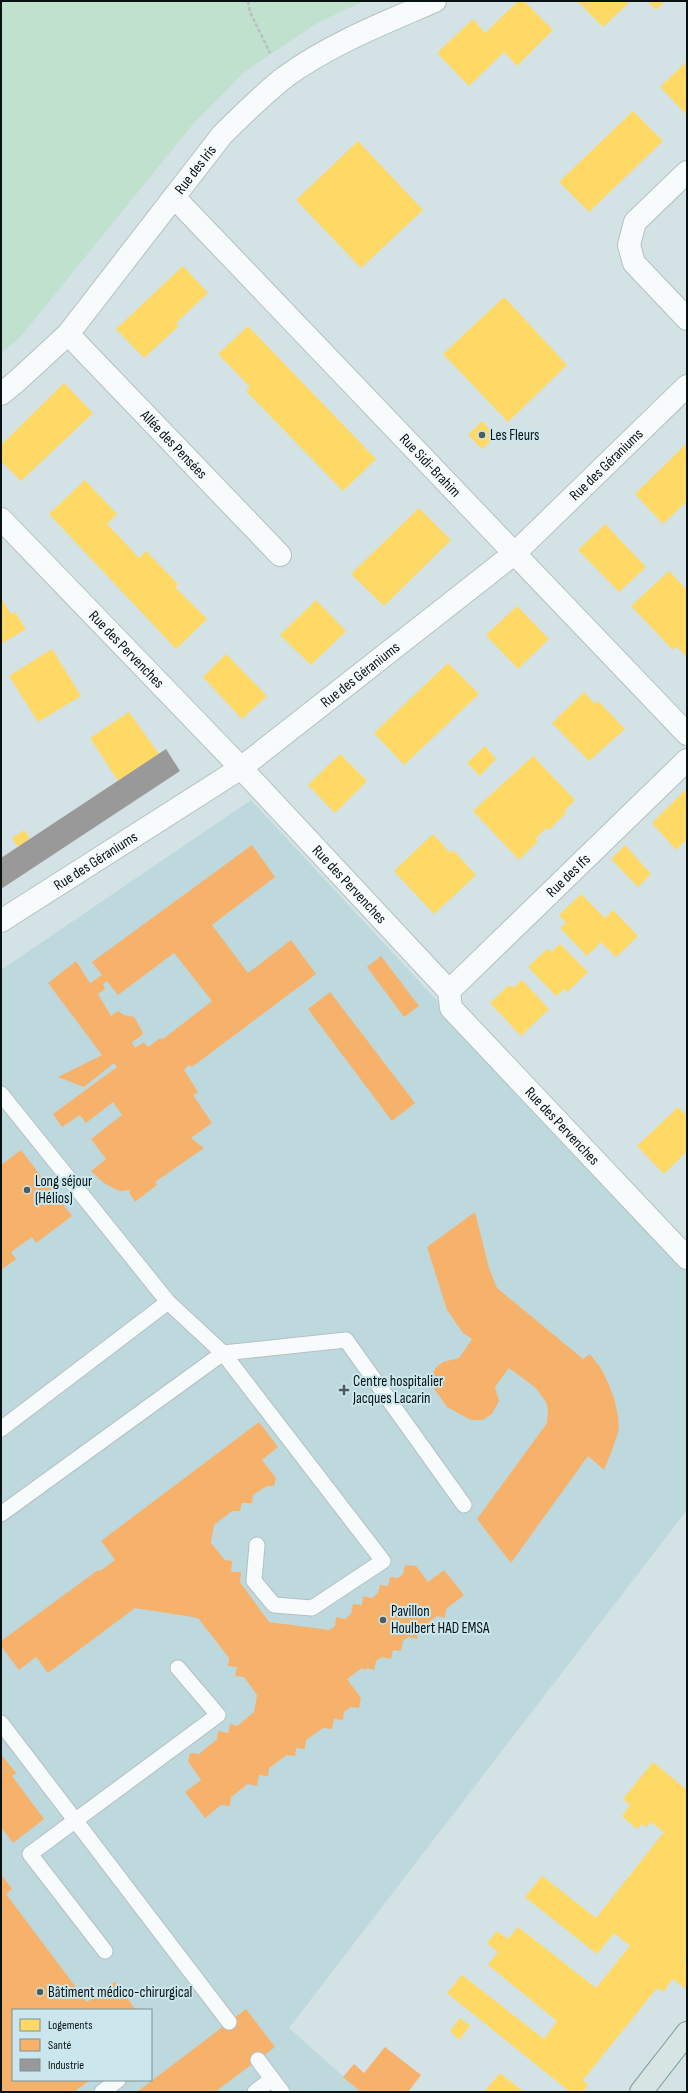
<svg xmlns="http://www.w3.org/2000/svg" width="688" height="2093" viewBox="0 0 688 2093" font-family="'Sofia Sans Condensed',sans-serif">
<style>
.built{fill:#bed9de;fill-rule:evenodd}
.green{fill:#bfe1ce}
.homes{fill:#ffd966}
.health{fill:#f6b26b;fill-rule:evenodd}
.industry{fill:#999}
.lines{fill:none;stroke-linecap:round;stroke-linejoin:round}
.lane-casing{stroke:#b4c0c2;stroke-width:17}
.street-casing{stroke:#b4c0c2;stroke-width:24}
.primary-casing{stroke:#809e9d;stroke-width:24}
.path{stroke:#babfc0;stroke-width:2.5;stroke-dasharray:4 2;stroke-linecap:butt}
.lane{stroke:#f8fbfb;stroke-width:15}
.street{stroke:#f8fbfb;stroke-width:22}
.primary{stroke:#d6e5e4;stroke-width:22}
.poi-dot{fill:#4f5b5c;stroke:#cbe7ed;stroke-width:1.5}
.labels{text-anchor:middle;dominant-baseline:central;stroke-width:4;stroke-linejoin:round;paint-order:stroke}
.street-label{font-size:15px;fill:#081213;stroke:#cbe7ed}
.poi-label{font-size:15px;fill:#081213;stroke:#cbe7ed;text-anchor:start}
</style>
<rect width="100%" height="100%" fill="#d3e2e5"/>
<path class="built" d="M251,800L687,1270V1510L289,2028L361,2092H1V970ZM13,2010H151V2080H13Z"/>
<polygon class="green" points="1,1 364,1 317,23 243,73 193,124 22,335 1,354"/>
<g class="homes">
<polygon points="518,1 524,1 553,30 517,66 504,52 469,86 437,53 473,19 485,33"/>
<polygon points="577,1 631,1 603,27"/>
<polygon points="647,1 665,1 656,10"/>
<polygon points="687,61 687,115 660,87"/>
<polygon points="633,111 663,141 589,212 559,182"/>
<polygon points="358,141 423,210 361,268 296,200"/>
<polygon points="183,266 208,293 176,323 179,326 144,358 116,329"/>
<polygon points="504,297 567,365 508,422 443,354"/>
<polygon points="248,326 376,459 343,491 246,391 250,387 218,354"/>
<polygon points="64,383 93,413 21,481 1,461 1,445"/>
<polygon points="482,421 496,436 482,449 468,435"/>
<polygon points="687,443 687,501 663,524 635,494"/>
<polygon points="85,480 117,514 107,524 139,558 146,551 178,584 175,587 207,619 176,649 49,514"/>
<polygon points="419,508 451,540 384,606 351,574"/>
<polygon points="605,524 646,567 619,592 578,550"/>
<polygon points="669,571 687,590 687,657 676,646 673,650 631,606"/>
<polygon points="1,598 11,614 15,612 26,629 1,644"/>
<polygon points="316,600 346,631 311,665 280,635"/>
<polygon points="517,606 549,639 518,669 486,635"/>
<polygon points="52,649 81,696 38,722 9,676"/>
<polygon points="226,654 267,696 242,719 203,677"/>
<polygon points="448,663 479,694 404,765 374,733"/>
<polygon points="584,692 595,704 598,701 625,729 589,761 552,723"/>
<polygon points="129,712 159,754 118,781 90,738"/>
<polygon points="485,746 496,759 480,776 467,763"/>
<polygon points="340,754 367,781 335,813 308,785"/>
<polygon points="533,756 575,800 564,811 566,813 549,830 546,828 535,839 538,841 519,860 473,811"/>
<polygon points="687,788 687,839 676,850 652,823"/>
<polygon points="24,830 30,838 18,847 12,838"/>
<polygon points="433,834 450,853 453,850 476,875 434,914 394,871"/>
<polygon points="625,845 651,874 638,887 611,859"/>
<polygon points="581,894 605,918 613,910 638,936 616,957 601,942 587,956 560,928 566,923 559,915"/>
<polygon points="560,944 588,972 567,992 565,989 556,996 528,967 547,949 551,952"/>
<polygon points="522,980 549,1009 521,1036 490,1003 509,985 513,988"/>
<polygon points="678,1107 687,1116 687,1151 664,1174 637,1146"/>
<polygon points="653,1762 687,1790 687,1957 684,1961 687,1963 687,1987 686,1989 673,1979 663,1992 657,1988 583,2080 588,2085 583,2092 570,2092 447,1993 462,1975 544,2039 557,2021 488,1965 498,1952 487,1943 497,1931 508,1939 518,1927 596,1988 630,1946 614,1933 597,1954 525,1897 542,1876 596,1918 664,1832 651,1822 646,1827 642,1824 637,1829 622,1816 630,1805 623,1799"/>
<polygon points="460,2018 470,2026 459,2040 450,2031"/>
<polygon points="500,2073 524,2092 484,2092"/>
</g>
<g class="health">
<path d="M252,845L275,877L212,925L248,973L291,940L316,974L192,1067L189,1065L184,1070L198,1092L193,1095L212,1123L191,1138L204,1148L155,1182L157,1185L135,1202L129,1192L131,1190L119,1191L104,1183L91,1171L106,1159L91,1139L122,1115L113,1102L86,1123L80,1115L62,1127L53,1114L117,1067L114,1063L84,1087L58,1077L102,1055L48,983L76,961L90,983L102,975L92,962ZM174,953L212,1001L163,1039L160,1038L148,1047L144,1042L135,1048L132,1042L141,1036L143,1033L136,1020L134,1017L124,1015L118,1011L111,1016L98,994L105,989L103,984L107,981L118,995Z"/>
<polygon points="381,956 419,1006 404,1017 367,967"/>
<polygon points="330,992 415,1103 392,1121 308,1009"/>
<polygon points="21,1150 72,1216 36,1243 32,1237 11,1252 16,1259 1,1270 1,1165"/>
<polygon points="475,1212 489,1268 497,1288 583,1359 590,1354 602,1370 609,1385 614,1398 618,1416 619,1429 613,1448 604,1470 588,1456 511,1563 477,1519 547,1423 548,1409 546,1402 536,1388 509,1368 495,1387 499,1401 492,1414 483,1420 471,1420 447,1407 435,1390 433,1382 433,1374 436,1367 443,1362 459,1358 472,1339 463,1333 447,1310 427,1247"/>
<polygon points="259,1422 278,1447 262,1460 276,1478 274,1486 267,1486 253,1495 252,1503 242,1503 240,1511 232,1511 214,1525 211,1543 225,1560 232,1561 231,1572 241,1572 240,1582 269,1622 329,1630 335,1626 336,1617 345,1619 351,1614 353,1604 362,1605 363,1596 372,1598 378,1593 380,1585 388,1586 390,1577 398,1578 403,1574 405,1565 416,1566 428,1582 444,1570 464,1595 446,1609 445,1618 437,1616 429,1622 428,1630 418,1629 417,1639 409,1637 403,1641 401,1651 393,1650 391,1659 382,1657 376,1661 374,1670 367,1668 365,1670 362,1668 347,1679 361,1698 359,1708 351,1707 344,1712 343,1720 334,1719 332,1729 323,1728 306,1740 305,1749 296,1748 295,1756 287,1755 269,1768 268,1776 259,1775 257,1786 248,1784 231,1797 230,1806 221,1805 205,1818 185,1792 201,1780 188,1761 190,1753 199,1754 217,1739 218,1731 228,1733 230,1724 237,1726 254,1712 257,1695 244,1677 235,1676 237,1667 228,1666 229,1658 198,1618 135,1608 48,1673 36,1657 19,1670 1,1646 1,1641 98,1570 100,1571 115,1560 101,1541"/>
<polygon points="1,1754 16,1773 12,1776 44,1819 13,1843 1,1827"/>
<polygon points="1,1874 12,1889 6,1894 87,2002 115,1982 136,2010 13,2010 13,2080 90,2080 74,2092 1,2092"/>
<polygon points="246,2009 275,2047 215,2092 137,2092"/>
<polygon points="385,2047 421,2075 408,2092 361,2092 343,2077 354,2064 364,2073"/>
</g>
<polygon class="industry" points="166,749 180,771 1,889 1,858"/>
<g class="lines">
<g class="lane-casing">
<g id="lane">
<polyline points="1,1094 168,1302 223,1353 346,1340 464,1505"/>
<polyline points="1,1429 168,1302"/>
<polyline points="1,1514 223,1353 383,1561 312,1608 274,1605 254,1581 257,1545"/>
<polyline points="1,1723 229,2022"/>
<polyline points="105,1951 30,1854 218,1715 178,1668"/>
<polyline points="258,2060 282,2092"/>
<polyline points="102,2092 118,2080"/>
<polyline points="255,2092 272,2079"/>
</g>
</g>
<g class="street-casing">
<g id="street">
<polyline points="687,172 635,222 629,245 634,263 687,319"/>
<path id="s1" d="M174,197L687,734"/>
<path id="s2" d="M68,334L280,555"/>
<path id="s3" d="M1,394L17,381L68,334L222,135C242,115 262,95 285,77C330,44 384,23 435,1"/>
<path id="s4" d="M1,519L241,768L449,991L451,1008L687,1258"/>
<path id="s5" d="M1,921L241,768L515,553L687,386"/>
<path id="s6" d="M449,991L687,760"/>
</g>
</g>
<g class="primary-casing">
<polyline id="primary" points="641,2092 687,2033"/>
</g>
<polyline class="path" points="248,1 250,12 270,53"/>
<use href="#lane" class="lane"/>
<use href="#street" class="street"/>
<use href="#primary" class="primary"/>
</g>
<g class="poi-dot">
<circle cx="482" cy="435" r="4"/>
<circle cx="27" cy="1190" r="4"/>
<path d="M342 1384h4v4h4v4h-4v4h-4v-4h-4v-4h4z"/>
<circle cx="383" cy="1620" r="4"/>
<circle cx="40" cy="1992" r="4"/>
</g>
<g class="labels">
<g class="street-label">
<text stroke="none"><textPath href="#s3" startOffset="298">Rue des Iris</textPath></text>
<text stroke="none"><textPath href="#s2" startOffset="153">Allée des Pensées</textPath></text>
<text stroke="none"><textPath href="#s5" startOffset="760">Rue des Géraniums</textPath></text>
<text stroke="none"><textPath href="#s1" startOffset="371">Rue Sidi-Brahim</textPath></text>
<text stroke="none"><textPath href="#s4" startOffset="181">Rue des Pervenches</textPath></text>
<text stroke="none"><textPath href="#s5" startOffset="436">Rue des Géraniums</textPath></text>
<text stroke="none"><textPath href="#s5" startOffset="112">Rue des Géraniums</textPath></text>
<text stroke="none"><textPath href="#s6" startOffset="166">Rue des Ifs</textPath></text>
<text stroke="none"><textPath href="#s4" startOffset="505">Rue des Pervenches</textPath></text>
<text stroke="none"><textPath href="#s4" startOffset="830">Rue des Pervenches</textPath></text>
</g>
<g class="poi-label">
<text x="490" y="435">Les Fleurs</text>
<text x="35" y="1181">Long séjour<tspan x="35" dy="17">(Hélios)</tspan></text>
<text x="353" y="1381">Centre hospitalier<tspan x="353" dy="17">Jacques Lacarin</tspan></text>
<text x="391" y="1611">Pavillon<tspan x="391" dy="17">Houlbert HAD EMSA</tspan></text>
<text x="48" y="1992">Bâtiment médico-chirurgical</text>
</g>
</g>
<rect width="688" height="2093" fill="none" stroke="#081213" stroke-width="4"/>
<rect x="12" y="2009" width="140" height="72" fill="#cbe7ed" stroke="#7d9296"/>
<rect x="20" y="2019" width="20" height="12" fill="#ffd966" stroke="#7d9296"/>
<text x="48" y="2029" font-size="12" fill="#081213">Logements</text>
<rect x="20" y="2039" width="20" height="12" fill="#f6b26b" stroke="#7d9296"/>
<text x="48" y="2049" font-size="12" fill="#081213">Santé</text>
<rect x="20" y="2059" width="20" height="12" fill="#999999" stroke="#7d9296"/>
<text x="48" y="2069" font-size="12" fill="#081213">Industrie</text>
</svg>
